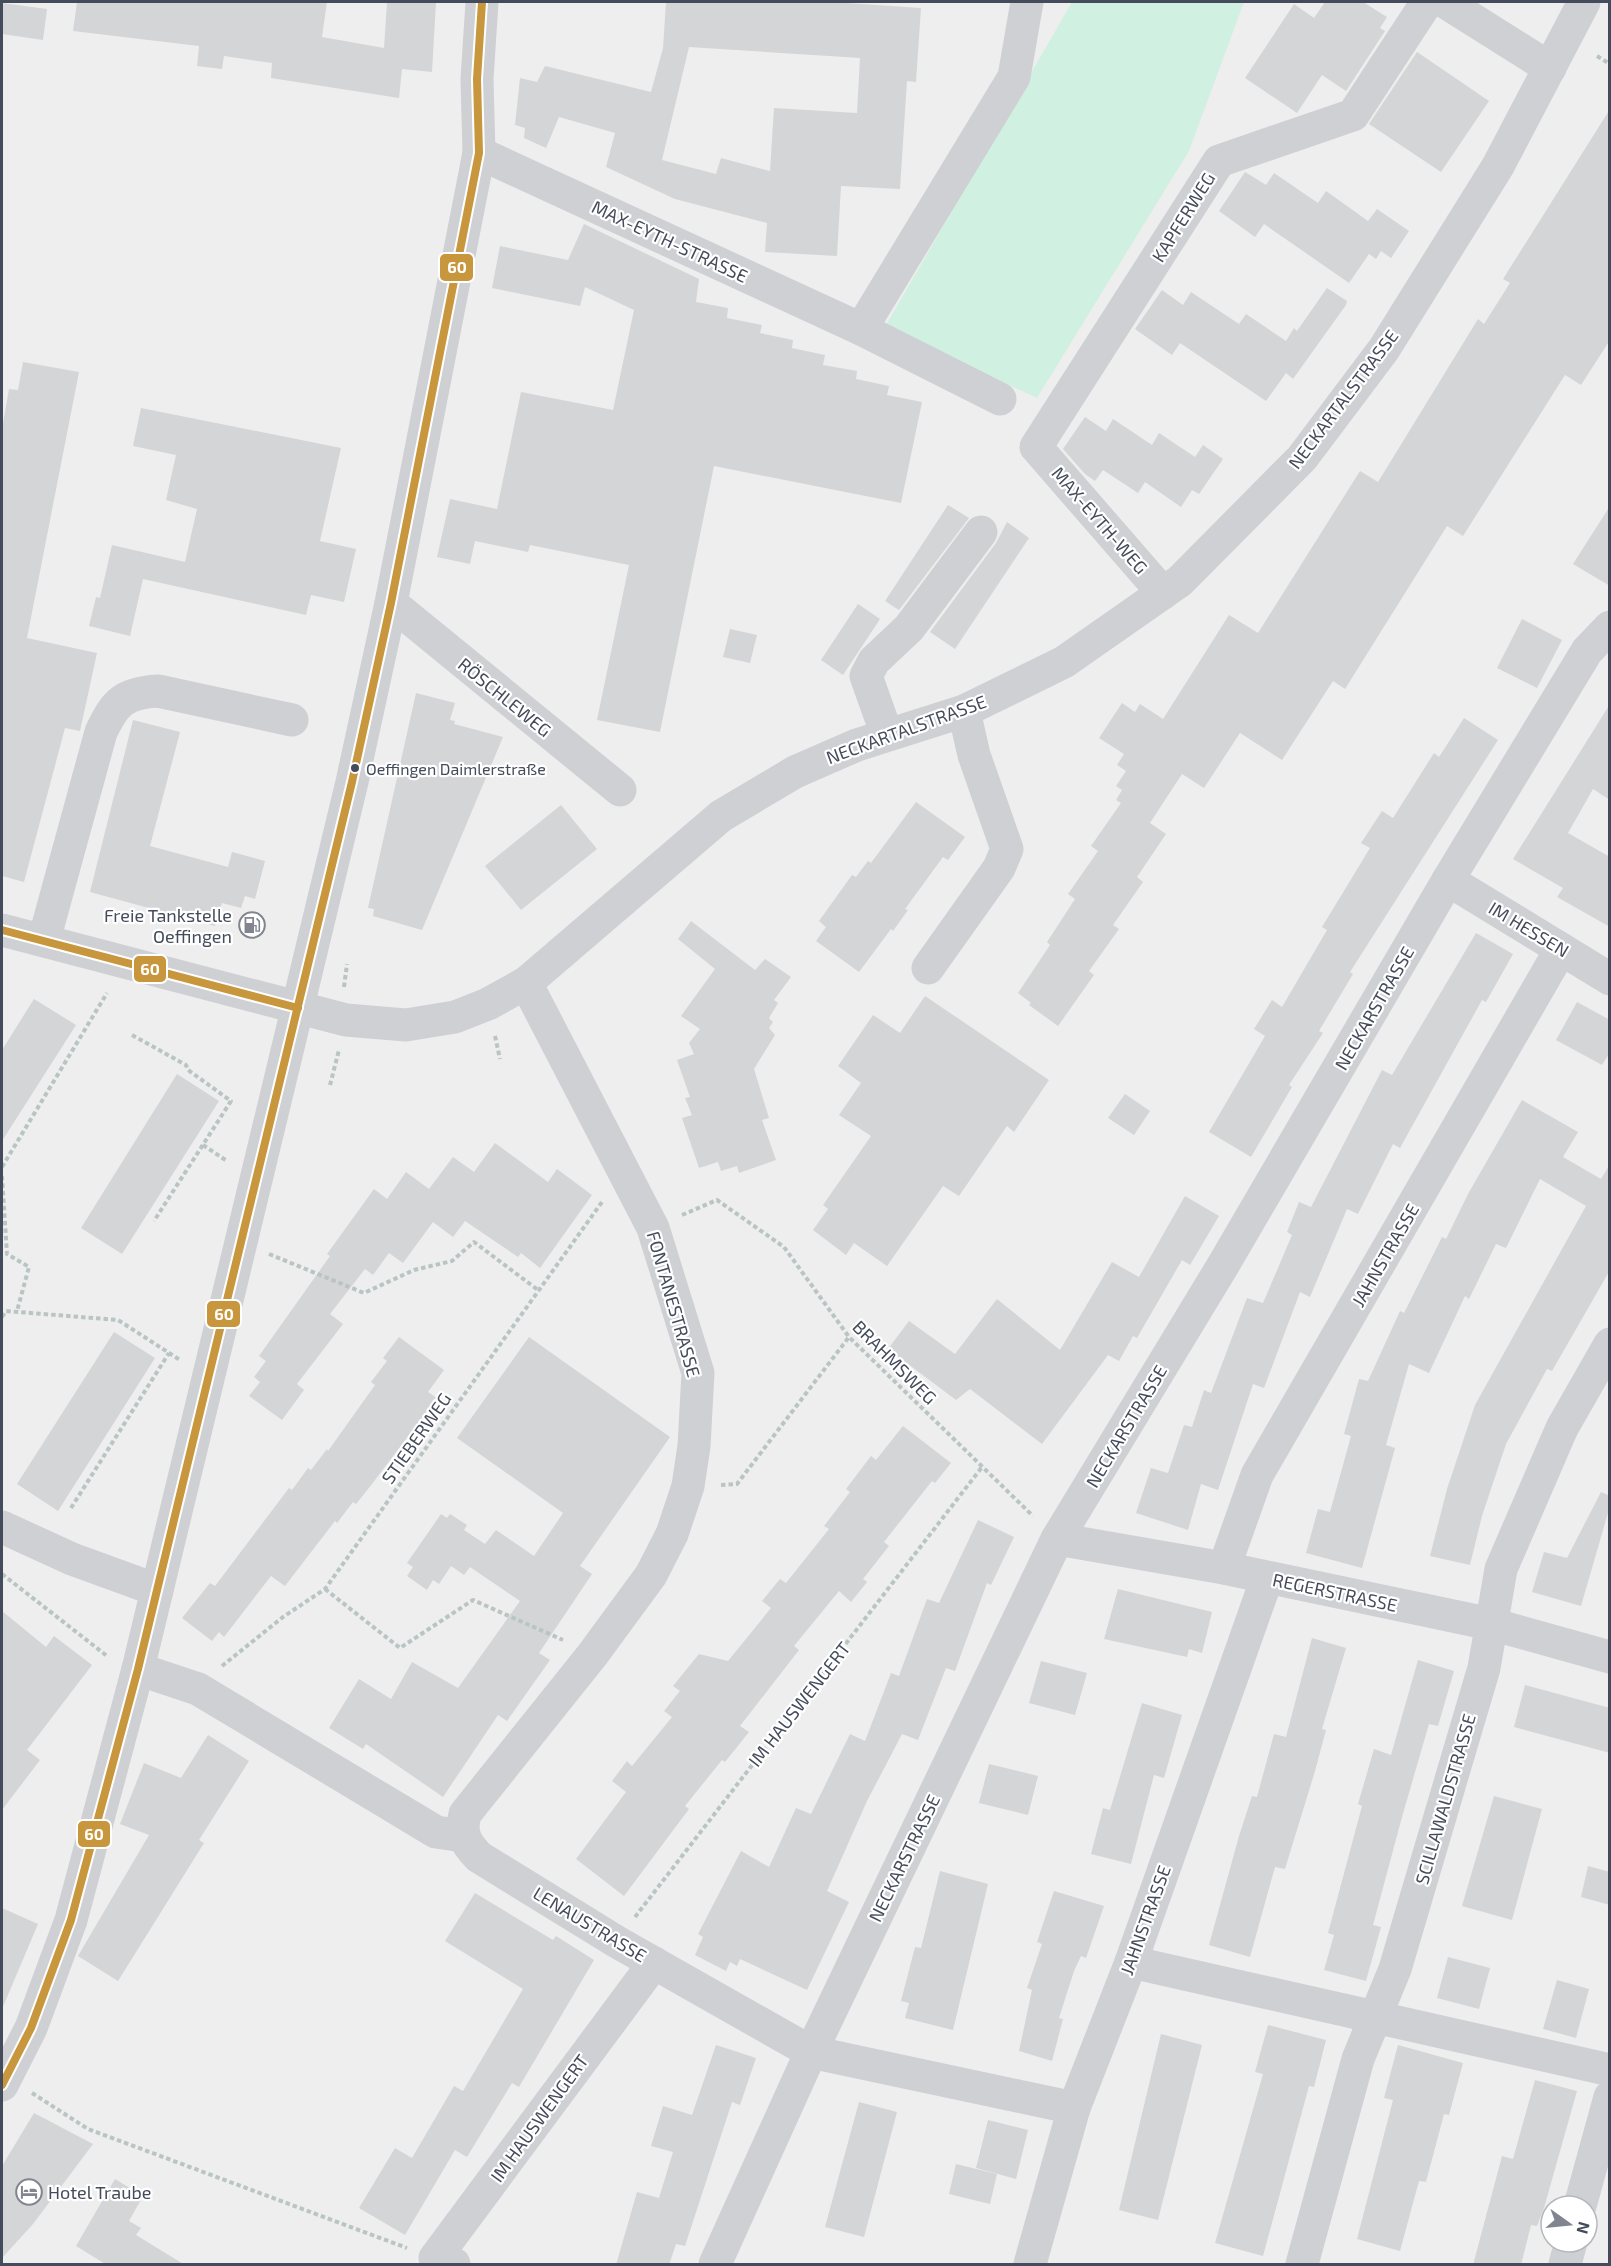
<svg xmlns="http://www.w3.org/2000/svg" width="1611" height="2266" viewBox="0 0 1611 2266" font-family="'Exo 2',sans-serif">
<style>
.green{fill:#d0f0e2}
.building{fill:#d4d5d7;fill-rule:evenodd}
.lines{fill:none;stroke-linecap:round;stroke-linejoin:round}
.path{stroke:#b9c5c4;stroke-width:4;stroke-dasharray:4.5 3;stroke-linecap:butt}
.minor{stroke:#ced0d4;stroke-width:33}
.bus-1-casing{stroke:#fff;stroke-width:12}
.bus-1{stroke:#c7963d;stroke-width:8}
.bus-dot{fill:#444c5c;stroke:#fff;stroke-width:2}
.labels{text-anchor:middle;dominant-baseline:central;stroke-width:4.5;stroke-linejoin:round;paint-order:stroke}
.bus-label{font-size:16px;fill:#444c5c;stroke:#fff;text-anchor:start}
.street-label{font-size:18px;fill:#444c5c;stroke:#fff}
.poi-label{font-size:18px;fill:#444c5c;stroke:#fff;text-anchor:end}
.line-badge{stroke:#fff;stroke-width:2}
.badge-label{font-size:16px;text-anchor:middle;font-weight:bold;fill:#fff}
</style>
<rect width="100%" height="100%" fill="#efeeee"/>
<polygon class="green" points="1072,2 1244,2 1189,151 1037,398 885,327"/>
<g class="building">
<polygon points="77,2 327,2 322,37 384,48 387,2 436,2 432,72 402,69 399,98 271,78 272,63 224,56 222,69 197,66 199,46 73,31"/>
<path d="M666,2H831L921,8L916,82L907,81L900,189L841,186L837,256L765,252L767,223L675,199L606,167L615,133L559,117L546,148L524,138L525,128L515,125L520,78L537,82L545,66L651,92L663,48ZM689,47L860,58L857,113L774,108L770,171L721,158L716,174L662,160Z"/>
<polygon points="1325,2 1363,2 1387,17 1380,28 1385,31 1346,91 1322,75 1297,113 1245,78 1294,4 1314,18"/>
<polygon points="2,3 47,9 43,40 2,34"/>
<polygon points="1417,52 1489,101 1441,172 1369,124"/>
<polygon points="1610,109 1610,340 1581,385 1565,375 1463,536 1447,526 1345,689 1333,681 1282,760 1240,733 1204,788 1182,774 1150,823 1166,834 1137,877 1143,882 1113,925 1119,929 1089,971 1094,975 1058,1026 1029,1005 1031,1003 1018,993 1050,945 1047,942 1075,899 1068,894 1098,851 1091,846 1121,803 1116,800 1122,790 1116,786 1126,771 1117,765 1124,754 1099,738 1122,703 1135,712 1140,704 1163,719 1229,615 1258,633 1360,471 1378,482 1478,319 1484,324 1510,283 1503,279"/>
<polygon points="1245,172 1266,185 1274,173 1318,203 1326,191 1368,221 1377,209 1409,231 1391,258 1381,251 1376,259 1369,254 1349,283 1264,224 1255,237 1219,211"/>
<polygon points="584,224 699,279 696,302 728,308 727,318 762,325 760,333 793,340 792,348 825,355 823,365 857,371 856,379 889,386 887,395 922,402 901,503 714,466 660,732 597,720 629,565 530,545 528,552 475,541 470,564 437,557 450,499 497,509 521,392 613,410 634,310 585,287 580,306 492,288 500,246 568,260"/>
<polygon points="1327,288 1347,301 1346,305 1293,379 1286,373 1266,401 1180,343 1172,355 1135,329 1162,290 1183,305 1191,292 1239,324 1246,314 1286,341 1294,328 1297,331"/>
<polygon points="23,362 79,372 27,638 97,653 80,731 65,728 24,882 2,876 2,429 9,389 18,390"/>
<polygon points="141,408 341,448 320,541 356,549 344,602 311,595 306,615 143,579 130,636 89,626 96,597 100,598 112,545 185,562 197,509 166,500 176,455 133,446"/>
<polygon points="1085,417 1106,431 1113,419 1152,445 1159,433 1195,457 1203,445 1223,459 1199,494 1192,490 1181,507 1145,482 1138,493 1103,470 1095,481 1085,474 1063,449"/>
<polygon points="948,505 969,518 899,610 885,601"/>
<polygon points="1610,506 1610,586 1573,564"/>
<polygon points="1007,522 1029,538 955,649 930,632 996,543"/>
<polygon points="858,604 880,619 843,675 821,660"/>
<polygon points="1522,619 1562,640 1537,688 1497,668"/>
<polygon points="730,629 757,635 750,663 723,657"/>
<polygon points="416,693 455,703 450,720 455,721 454,724 503,737 422,930 373,916 374,909 368,908"/>
<polygon points="1610,704 1610,800 1593,789 1568,833 1610,857 1610,927 1557,897 1563,888 1513,859"/>
<polygon points="1464,718 1498,740 1350,972 1353,974 1319,1031 1323,1033 1289,1085 1292,1087 1251,1157 1209,1132 1265,1036 1254,1029 1272,1000 1282,1007 1327,930 1322,927 1370,848 1361,843 1382,811 1393,818 1434,753 1439,757"/>
<polygon points="133,720 180,732 150,846 228,867 232,852 265,861 255,899 245,896 241,908 222,903 215,926 90,892"/>
<polygon points="916,802 965,837 948,860 943,857 905,909 908,910 893,931 891,929 859,972 816,941 826,927 819,921 852,875 856,877 868,861 871,863"/>
<polygon points="561,805 597,849 521,910 485,866"/>
<polygon points="691,921 755,970 765,959 791,977 774,1000 778,1003 769,1018 773,1022 769,1028 775,1035 754,1069 769,1118 762,1120 776,1160 739,1173 737,1166 721,1171 718,1162 699,1168 682,1118 692,1115 685,1098 690,1097 677,1060 694,1054 689,1043 700,1029 681,1016 715,969 678,939"/>
<polygon points="1476,933 1513,954 1486,1002 1482,1000 1400,1148 1393,1144 1358,1214 1347,1209 1310,1297 1300,1292 1264,1388 1253,1384 1218,1490 1201,1484 1188,1530 1136,1513 1151,1468 1168,1473 1184,1425 1192,1427 1204,1390 1211,1393 1247,1298 1263,1303 1292,1235 1287,1232 1299,1202 1311,1207 1382,1070 1392,1075"/>
<polygon points="925,996 1049,1080 1014,1132 1007,1126 959,1196 943,1186 887,1266 854,1243 846,1255 813,1230 828,1209 823,1205 871,1136 839,1115 861,1083 838,1066 873,1015 900,1033"/>
<polygon points="34,999 76,1025 2,1141 2,1050"/>
<polygon points="1577,1002 1610,1020 1610,1052 1602,1065 1556,1040"/>
<polygon points="177,1074 219,1101 122,1254 81,1228"/>
<polygon points="1125,1094 1150,1111 1134,1135 1108,1118"/>
<polygon points="1522,1100 1578,1132 1563,1157 1601,1179 1610,1164 1610,1270 1552,1371 1547,1369 1506,1444 1482,1516 1470,1565 1430,1556 1447,1489 1475,1405 1586,1206 1540,1179 1506,1248 1496,1244 1469,1299 1465,1296 1429,1373 1409,1364 1386,1445 1395,1448 1362,1568 1306,1553 1318,1509 1330,1512 1351,1436 1344,1434 1359,1379 1368,1381 1400,1311 1404,1313 1442,1237 1446,1239 1468,1194"/>
<polygon points="495,1143 548,1182 557,1169 592,1195 540,1268 521,1253 518,1257 465,1221 453,1237 433,1222 403,1263 389,1253 373,1275 365,1269 330,1314 343,1324 297,1384 304,1390 282,1420 249,1396 260,1382 254,1377 266,1361 259,1356 330,1256 327,1254 374,1189 387,1199 406,1172 429,1189 453,1157 474,1172"/>
<polygon points="1185,1196 1219,1216 1190,1265 1182,1260 1137,1338 1133,1336 1119,1361 1108,1355 1042,1444 970,1389 956,1400 888,1349 909,1321 955,1354 997,1299 1060,1350 1112,1262 1139,1277"/>
<polygon points="114,1332 155,1358 58,1511 17,1484"/>
<polygon points="399,1337 444,1370 428,1392 437,1398 372,1484 356,1504 353,1502 337,1523 335,1521 285,1586 271,1576 224,1637 219,1632 212,1641 182,1618 210,1583 215,1586 289,1488 292,1490 308,1468 311,1470 327,1449 328,1451 375,1385 371,1382 387,1361 383,1358"/>
<polygon points="529,1337 670,1437 580,1566 592,1574 539,1653 550,1660 507,1721 498,1715 443,1797 366,1744 363,1749 329,1728 359,1679 391,1699 412,1662 458,1688 520,1601 470,1567 464,1575 451,1566 439,1584 433,1580 427,1590 407,1576 413,1567 407,1563 441,1514 447,1518 450,1514 467,1525 464,1530 485,1544 496,1530 534,1556 563,1513 457,1438"/>
<polygon points="903,1426 951,1463 935,1483 932,1481 884,1542 889,1546 863,1579 867,1582 851,1602 839,1591 794,1646 799,1650 740,1726 749,1732 725,1762 722,1760 685,1806 689,1809 624,1896 576,1859 626,1792 612,1781 627,1761 632,1766 672,1717 664,1711 680,1691 673,1686 699,1654 728,1661 771,1608 762,1601 780,1579 786,1583 829,1529 824,1526 850,1492 846,1489 871,1456 876,1460"/>
<polygon points="1601,1492 1610,1496 1610,1506 1581,1606 1532,1592 1544,1552 1567,1558"/>
<polygon points="978,1520 1014,1537 991,1585 987,1583 955,1671 946,1668 918,1740 902,1734 867,1801 827,1891 849,1902 807,1990 740,1959 737,1966 730,1962 726,1971 695,1955 703,1937 698,1934 741,1851 769,1867 796,1808 811,1814 850,1734 865,1741 891,1673 899,1676 927,1599 939,1603"/>
<polygon points="1118,1589 1212,1612 1202,1653 1189,1649 1187,1657 1104,1639"/>
<polygon points="2,1611 46,1647 54,1636 92,1665 27,1750 40,1760 2,1810"/>
<polygon points="1312,1638 1346,1648 1322,1729 1326,1730 1315,1771 1285,1869 1275,1867 1250,1957 1209,1945 1239,1836 1252,1796 1257,1797 1274,1734 1286,1737"/>
<polygon points="1418,1660 1454,1671 1438,1726 1429,1724 1402,1817 1373,1925 1381,1927 1366,1981 1324,1970 1334,1935 1328,1933 1362,1806 1358,1804 1374,1749 1391,1755"/>
<polygon points="1041,1661 1087,1673 1075,1715 1029,1703"/>
<polygon points="1525,1685 1610,1708 1610,1753 1514,1727"/>
<polygon points="1142,1703 1182,1715 1164,1778 1154,1775 1131,1864 1091,1854 1103,1808 1110,1810"/>
<polygon points="208,1735 249,1761 199,1840 204,1843 118,1981 78,1956 149,1835 120,1824 144,1763 181,1778"/>
<polygon points="989,1764 1038,1776 1028,1815 979,1803"/>
<polygon points="1494,1796 1542,1809 1512,1920 1462,1906"/>
<polygon points="1588,1866 1610,1872 1610,1905 1581,1897"/>
<polygon points="940,1871 988,1884 953,2030 905,2018 909,2003 901,2001 915,1947 921,1948"/>
<polygon points="1054,1891 1104,1906 1086,1958 1081,1956 1074,1971 1059,2018 1063,2019 1052,2061 1019,2051 1032,1990 1027,1988 1042,1944 1037,1942"/>
<polygon points="475,1893 553,1940 556,1936 594,1960 519,2087 512,2083 467,2157 455,2150 405,2235 359,2208 395,2148 412,2158 454,2086 463,2091 523,1989 445,1941"/>
<polygon points="2,1908 38,1924 2,2009"/>
<polygon points="1448,1957 1490,1968 1479,2009 1437,1998"/>
<polygon points="1557,1980 1589,1989 1576,2038 1543,2029"/>
<polygon points="1268,2025 1326,2040 1314,2087 1309,2086 1263,2256 1215,2243 1263,2074 1255,2072"/>
<polygon points="1161,2034 1202,2045 1158,2220 1119,2210"/>
<polygon points="716,2045 756,2058 740,2105 732,2102 685,2246 676,2244 669,2265 616,2265 637,2192 659,2198 673,2152 651,2146 663,2106 692,2115"/>
<polygon points="1398,2045 1463,2063 1449,2115 1444,2114 1426,2182 1419,2181 1400,2251 1357,2239 1393,2100 1384,2098"/>
<polygon points="1535,2080 1577,2091 1544,2208 1537,2226 1531,2225 1521,2265 1473,2265 1502,2156 1513,2159"/>
<polygon points="859,2102 897,2112 864,2237 825,2227"/>
<polygon points="34,2113 93,2144 33,2224 2,2258 2,2166"/>
<polygon points="988,2120 1028,2130 1016,2179 976,2168"/>
<polygon points="956,2164 997,2174 990,2204 949,2194"/>
<polygon points="115,2179 143,2196 129,2221 141,2228 136,2235 185,2265 107,2265 76,2246"/>
</g>
<g class="lines">
<g class="path">
<polyline points="1597,56 1610,64"/>
<polyline points="344,987 347,964"/>
<polyline points="132,1035 186,1065 188,1070 231,1101 154,1221"/>
<polyline points="495,1036 500,1059"/>
<polyline points="330,1085 339,1050"/>
<polyline points="203,1145 227,1161"/>
<polyline points="2,1167 107,993"/>
<polyline points="2,1176 7,1254 29,1267 17,1311"/>
<polyline points="682,1215 717,1200 784,1247 849,1337 1033,1516"/>
<polyline points="269,1254 364,1293 414,1270 452,1261 474,1242 538,1290"/>
<polyline points="2,1317 6,1311 118,1320 180,1360"/>
<polyline points="721,1485 737,1484 849,1337"/>
<polyline points="71,1508 169,1353"/>
<polyline points="2,1574 107,1656"/>
<polyline points="325,1589 400,1648 473,1600 563,1640"/>
<polyline points="222,1666 283,1617 325,1589 602,1202"/>
<polyline points="635,1917 982,1467"/>
<polyline points="32,2093 88,2129 407,2248"/>
</g>
<g class="minor">
<polyline points="1445,2 1550,68"/>
<polyline points="479,153 861,329 1000,399"/>
<polyline points="861,329 1014,77 1027,2"/>
<polyline points="1163,593 1036,447 1219,161 1353,115 1427,2"/>
<polyline points="391,603 620,790"/>
<polyline points="887,735 866,676 874,661 909,628 981,532"/>
<polyline points="1448,880 1610,979"/>
<polyline points="2,930 346,1020 406,1025 455,1017 488,1004 526,983 721,816 795,772 857,745 964,711 1064,662 1180,581 1302,458 1384,349 1498,166 1584,2"/>
<path d="M44,940L101,732C115,702 124,693 158,691L292,720"/>
<polyline points="928,968 999,868 1007,849 974,755 964,711"/>
<path d="M526,983L653,1228L698,1373L694,1446L688,1486L672,1534L651,1575L593,1654L465,1814C460,1833 465,1843 479,1857L617,1942L811,2052L1074,2108"/>
<polyline points="2,1527 72,1559 157,1590"/>
<polyline points="1057,1539 1224,1568 1491,1624 1610,1657"/>
<polyline points="1224,1568 1257,1475 1561,949"/>
<polyline points="138,1669 198,1689 436,1832 463,1836"/>
<polyline points="1131,1962 1610,2070"/>
<polyline points="2,2085 31,2028 71,1920 138,1669 352,782 391,603 479,153 477,79 482,2"/>
<polyline points="1580,2206 1610,2097"/>
<polyline points="454,2264 435,2258 654,1963"/>
<polyline points="715,2264 811,2052 1057,1539 1222,1267 1448,880 1587,651 1610,627"/>
<polyline points="1030,2264 1074,2108 1131,1962 1267,1578"/>
<polyline points="1302,2264 1358,2059 1395,1969 1484,1668 1501,1569 1562,1428 1610,1344"/>
<polyline points="1565,2264 1571,2242"/>
</g>
<g class="bus-1-casing">
<g id="bus-1">
<polyline points="2,930 298,1008"/>
<polyline points="2,2085 31,2028 71,1920 138,1669 352,782 391,603 479,153 477,79 482,2"/>
</g>
</g>
<use href="#bus-1" class="bus-1"/>
</g>
<defs>
<g id="fuel-ring" transform="scale(1.35)"><circle r="9.5" fill="#fff" stroke="#80858f" stroke-width="1.5"/><path d="M-5.5-6h7V0h2V4h1.3V-2.5L3-4.5l.8-.8L6-3V5H2.5V1h-1V6h-7ZM-4.2-4.7v3.2H.2V-4.7Z" fill="#80858f"/></g>
<g id="hotel-ring" transform="scale(1.35)"><circle r="9.5" fill="#fff" stroke="#80858f" stroke-width="1.5"/><path d="M-6-4.5h1.5V1H6V5H4.5V3h-9V5H-6ZM-4 0a1.8 1.8 0 1 1 3.6 0ZM.5 0V-2.5h3Q6-2.5 6 0Z" fill="#80858f"/></g>
</defs>
<g fill-rule="evenodd">
<use href="#fuel-ring" x="252" y="925"/>
<use href="#hotel-ring" x="29" y="2192"/>
</g>
<circle class="bus-dot" cx="355" cy="768" r="5"/>
<g class="labels">
<g class="bus-label">
<text x="366" y="768">Oeffingen Daimlerstraße</text>
</g>
<g class="street-label">
<text transform="translate(1183 217) rotate(-58)">KAPFERWEG</text>
<text transform="translate(670 241) rotate(25)">MAX-EYTH-STRASSE</text>
<text transform="translate(1343 399) rotate(-53)">NECKARTALSTRASSE</text>
<text transform="translate(1100 520) rotate(49)">MAX-EYTH-WEG</text>
<text transform="translate(505 697) rotate(39)">RÖSCHLEWEG</text>
<text transform="translate(906 729) rotate(-20)">NECKARTALSTRASSE</text>
<text transform="translate(1529 929) rotate(31)">IM HESSEN</text>
<text transform="translate(1374 1008) rotate(-60)">NECKARSTRASSE</text>
<text transform="translate(1385 1255) rotate(-60)">JAHNSTRASSE</text>
<text transform="translate(674 1304) rotate(74)">FONTANESTRASSE</text>
<text transform="translate(895 1362) rotate(45)">BRAHMSWEG</text>
<text transform="translate(1126 1426) rotate(-59)">NECKARSTRASSE</text>
<text transform="translate(416 1438) rotate(-55)">STIEBERWEG</text>
<text transform="translate(1335 1592) rotate(12)">REGERSTRASSE</text>
<text transform="translate(799 1704) rotate(-52)">IM HAUSWENGERT</text>
<text transform="translate(1445 1799) rotate(-74)">SCILLAWALDSTRASSE</text>
<text transform="translate(904 1858) rotate(-64)">NECKARSTRASSE</text>
<text transform="translate(1145 1920) rotate(-70)">JAHNSTRASSE</text>
<text transform="translate(590 1924) rotate(31)">LENAUSTRASSE</text>
<text transform="translate(539 2118) rotate(-54)">IM HAUSWENGERT</text>
</g>
<g class="poi-label">
<text x="232" y="915">Freie Tankstelle<tspan x="232" dy="21">Oeffingen</tspan></text>
<text x="48" y="2192" text-anchor="start">Hotel Traube</text>
</g>
</g>
<g class="line-badge">
<rect x="439" y="253" width="35" height="29" rx="6" fill="#c7963d"/>
<rect x="133" y="955" width="34" height="28" rx="6" fill="#c7963d"/>
<rect x="206" y="1300" width="35" height="28" rx="6" fill="#c7963d"/>
<rect x="77" y="1820" width="34" height="28" rx="6" fill="#c7963d"/>
</g>
<g class="badge-label">
<text x="457" y="273">60</text>
<text x="150" y="975">60</text>
<text x="224" y="1320">60</text>
<text x="94" y="1840">60</text>
</g>
<rect width="1611" height="2266" fill="none" stroke="#444c5c" stroke-width="6"/>
<g transform="translate(1569 2224) rotate(105)"><circle r="28" fill="#ffffff" stroke="#b4b7be" stroke-width="1.5"/>
<path d="M0-4.5L10 22L0 15L-10 22Z" fill="#80858f"/>
<text y="-9" font-size="16" font-weight="bold" text-anchor="middle" fill="#444c5c">N</text>
</g>
</svg>
